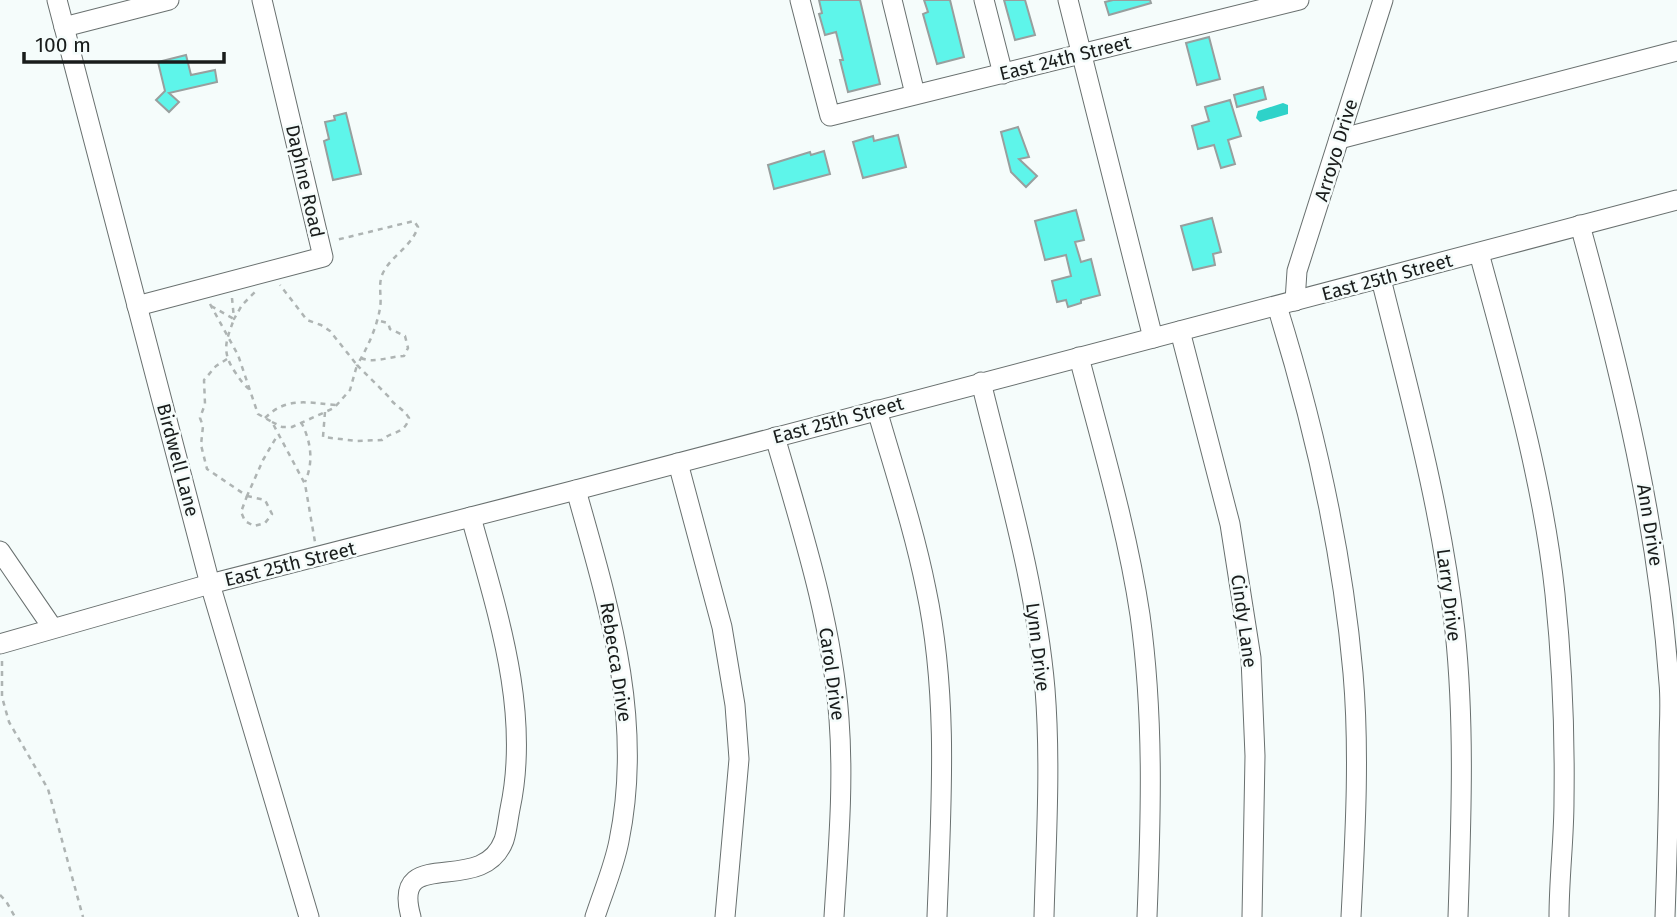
<svg xmlns="http://www.w3.org/2000/svg" width="1677" height="917" viewBox="0 0 1677 917" font-family="'Fira Sans',sans-serif">
<style>
.water{fill:#2ed2c9}
.building{fill:#5ef5ea;stroke:#989f9e;stroke-width:2}
.lines{fill:none;stroke-linecap:round;stroke-linejoin:round}
.minor-casing{stroke:#69706f;stroke-width:21}
.path{stroke:#aeb4b3;stroke-width:2.5;stroke-dasharray:5 5;stroke-linecap:butt}
.minor{stroke:#fff;stroke-width:19}
.labels{text-anchor:middle;dominant-baseline:central;stroke-width:5;stroke-linejoin:round;paint-order:stroke}
.street-label{font-size:19px;fill:#191c1b;stroke:#f5fcfb}
</style>
<rect width="100%" height="100%" fill="#f5fcfb"/>
<polygon class="water" points="1283,103 1288,105 1288,114 1260,122 1256,118 1258,111"/>
<g class="building">
<polygon points="819,0 860,0 880,84 848,92 840,60 843,60 836,32 825,35 819,14 822,13"/>
<polygon points="924,0 950,0 964,57 937,64 923,14 928,12"/>
<polygon points="1004,0 1025,0 1035,35 1015,40"/>
<polygon points="1113,0 1150,0 1151,3 1109,15 1105,2"/>
<polygon points="1209,37 1220,79 1197,85 1186,43"/>
<polygon points="186,55 191,75 215,70 217,82 169,93 179,102 169,112 156,100 165,91 158,62"/>
<polygon points="1263,87 1266,99 1237,107 1234,95"/>
<polygon points="1230,100 1241,136 1228,140 1235,164 1221,168 1214,145 1198,149 1192,126 1209,121 1205,107"/>
<polygon points="346,113 361,174 333,180 324,141 329,139 325,122 335,120 334,116"/>
<polygon points="1018,127 1029,157 1019,159 1037,176 1026,187 1011,172 1001,132"/>
<polygon points="898,135 906,167 863,178 853,142 873,136 874,141"/>
<polygon points="824,151 830,174 774,189 768,165 810,152 811,155"/>
<polygon points="1076,210 1084,240 1075,242 1081,262 1091,259 1100,295 1081,300 1081,303 1068,307 1066,300 1057,302 1052,281 1071,276 1066,255 1045,260 1035,221"/>
<polygon points="1212,218 1221,252 1213,254 1215,265 1193,270 1181,226"/>
</g>
<g class="lines">
<g class="minor-casing">
<g id="minor">
<polyline points="57,0 210,584 309,917"/>
<polyline points="800,0 830,116 1299,0"/>
<polyline points="892,0 915,94"/>
<polyline points="984,0 1003,74"/>
<polyline points="1068,0 1153,338"/>
<polyline points="64,27 169,0"/>
<polyline points="1339,139 1677,51"/>
<path d="M1580,225C1622,378 1658,525 1669,683C1671,704 1669,726 1669,747C1669,804 1667,860 1665,917"/>
<path d="M1479,253C1509,364 1543,480 1555,594C1562,662 1565,732 1564,801C1564,839 1559,878 1559,917"/>
<path d="M1381,279C1410,396 1442,511 1455,631C1465,726 1461,822 1458,917"/>
<polyline points="1295,301 1297,271 1383,0"/>
<polyline points="137,306 323,257 262,0"/>
<path d="M1277,306C1314,425 1342,548 1353,673C1360,754 1355,837 1351,917"/>
<polyline points="1180,331 1230,524 1251,658 1255,756 1252,917"/>
<path d="M1079,357C1101,442 1127,528 1140,615C1154,716 1151,816 1147,917"/>
<path d="M981,382C1006,484 1036,585 1045,689C1051,765 1046,841 1044,917"/>
<path d="M877,410C894,469 914,529 926,589C949,697 941,808 937,917"/>
<path d="M775,437C802,530 832,622 839,719C844,785 838,851 834,917"/>
<polyline points="678,463 722,627 735,705 739,759 725,917"/>
<path d="M576,490C609,607 644,719 619,841C614,867 603,892 595,917"/>
<polyline points="0,551 52,627"/>
<polyline points="0,644 210,584 576,490 1677,200"/>
<path d="M411,917C390,842 482,899 504,840C507,831 508,819 510,809C531,711 497,612 471,517"/>
</g>
</g>
<g class="path">
<polyline points="232,298 234,319 242,305 256,291"/>
<polyline points="210,304 238,355 258,414 272,422 305,484 315,542"/>
<path d="M211,306L234,319C226,341 221,351 235,372C239,378 243,384 249,389"/>
<path d="M361,358C374,364 390,356 404,356L408,348L405,336L390,329L388,323L376,320"/>
<polyline points="227,359 216,366 204,380 205,404 200,418 203,426 201,445 207,469 247,496 263,460 277,436"/>
<path d="M325,412L323,437L357,441L382,440C392,431 405,434 409,418C403,408 393,405 389,397L357,365C367,349 377,327 380,308C382,297 378,286 382,275C390,256 411,248 418,227L414,221L336,240"/>
<path d="M265,418C287,396 308,403 337,405"/>
<polyline points="272,422 282,427 292,427 334,408 350,390 357,365 330,331 321,325 307,320 280,285"/>
<path d="M301,422C311,441 314,462 305,482"/>
<polygon points="247,496 265,500 272,514 265,523 254,526 245,521 241,512"/>
<polyline points="2,661 2,697 9,722 48,789 83,917"/>
<polyline points="0,895 6,901 15,917"/>
</g>
<use href="#minor" class="minor"/>
</g>
<g class="labels">
<g class="street-label">
<text transform="translate(1065 58) rotate(-14)">East 24th Street</text>
<text transform="translate(1336 150) rotate(-73)">Arroyo Drive</text>
<text transform="translate(305 181) rotate(77)">Daphne Road</text>
<text transform="translate(1387 277) rotate(-15)">East 25th Street</text>
<text transform="translate(838 420) rotate(-15)">East 25th Street</text>
<text transform="translate(178 460) rotate(75)">Birdwell Lane</text>
<text transform="translate(1650 525) rotate(81)">Ann Drive</text>
<text transform="translate(290 564) rotate(-14)">East 25th Street</text>
<text transform="translate(1449 595) rotate(83)">Larry Drive</text>
<text transform="translate(1244 621) rotate(82)">Cindy Lane</text>
<text transform="translate(1038 647) rotate(83)">Lynn Drive</text>
<text transform="translate(616 662) rotate(81)">Rebecca Drive</text>
<text transform="translate(832 674) rotate(82)">Carol Drive</text>
</g>
</g>
<path d="M24 52v10h200v-10" fill="none" stroke="#191c1b" stroke-width="3.5"/>
<text x="35" y="52" font-size="21" fill="#191c1b" stroke="#f5fcfb" stroke-width="5" paint-order="stroke">100 m</text>
</svg>
